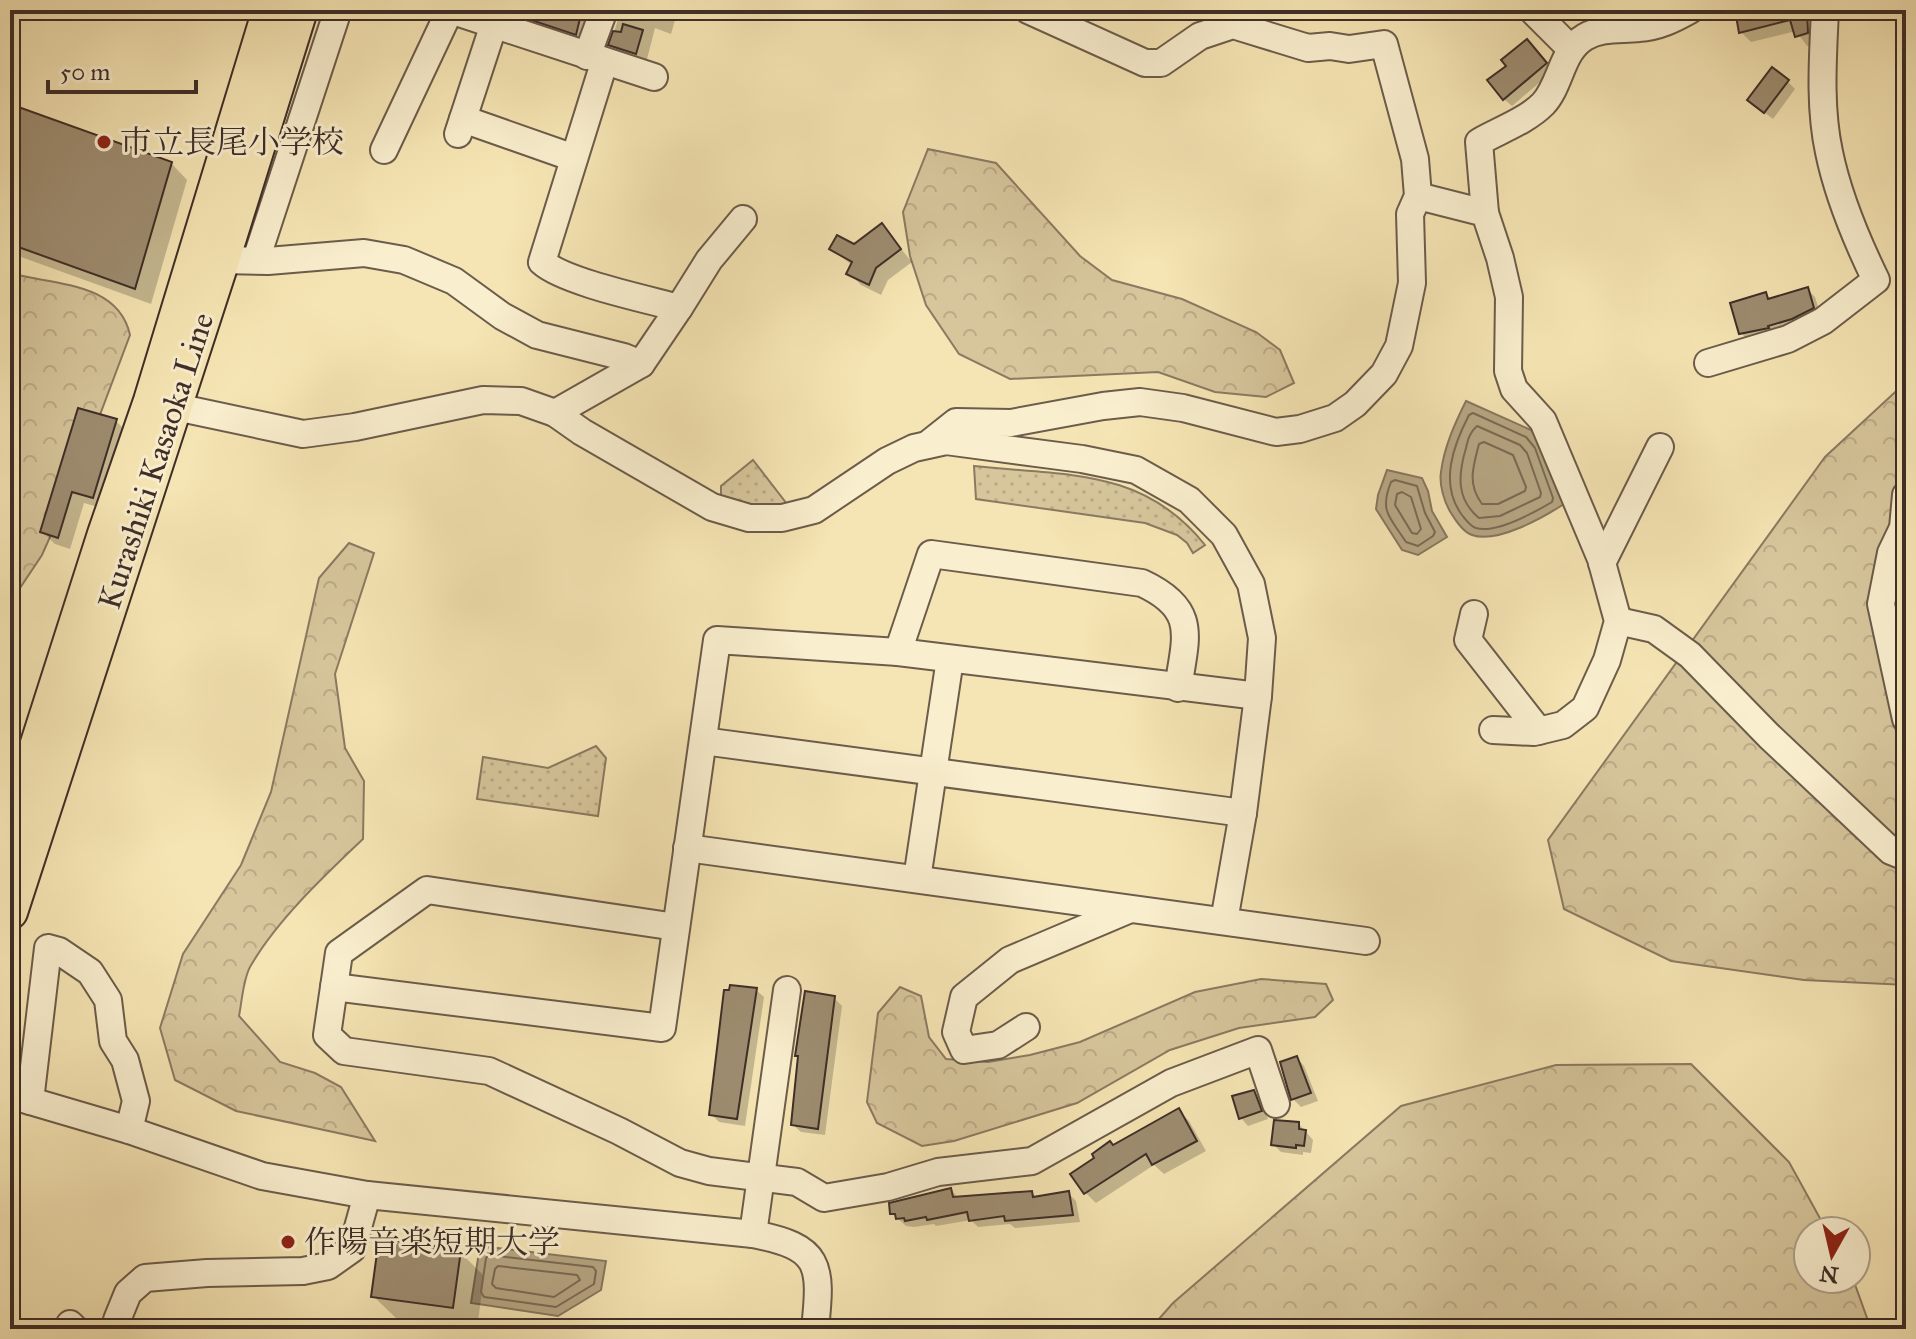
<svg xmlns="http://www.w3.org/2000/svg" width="1916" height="1339" viewBox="0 0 1916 1339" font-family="'IM FELL Great Primer','Noto Serif JP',serif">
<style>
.forest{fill:url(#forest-crowns);stroke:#8a7a62;stroke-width:2}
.park{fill:url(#park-dots);stroke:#8a7a62;stroke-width:2}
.water{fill:#b7a784;stroke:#87775f;stroke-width:2}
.shadow{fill:#0003}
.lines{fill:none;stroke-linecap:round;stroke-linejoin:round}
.shore{stroke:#7a6a56;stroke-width:2}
.building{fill:#9e8d71;stroke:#3e2e28;stroke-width:2}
.minor-casing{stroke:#6c5c4b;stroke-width:30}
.major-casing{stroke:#3e2e28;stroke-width:38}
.minor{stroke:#f9eece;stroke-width:26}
.major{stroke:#f6e5b4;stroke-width:34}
.poi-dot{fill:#8f2418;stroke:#f9eece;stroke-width:3}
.labels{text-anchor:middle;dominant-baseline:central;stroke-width:6;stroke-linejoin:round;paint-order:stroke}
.poi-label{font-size:32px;fill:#3e2e28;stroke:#f9eece;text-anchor:start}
.street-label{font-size:32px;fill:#3e2e28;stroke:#f9eece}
</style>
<defs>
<pattern id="forest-crowns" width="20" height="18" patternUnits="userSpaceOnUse" patternTransform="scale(2)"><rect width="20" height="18" fill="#d7c69c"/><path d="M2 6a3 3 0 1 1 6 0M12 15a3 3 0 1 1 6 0" fill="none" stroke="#baaa86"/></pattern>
<pattern id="park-dots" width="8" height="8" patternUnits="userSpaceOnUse" patternTransform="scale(2)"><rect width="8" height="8" fill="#d7c69c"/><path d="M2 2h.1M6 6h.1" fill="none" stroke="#baaa86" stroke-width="1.8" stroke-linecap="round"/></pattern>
</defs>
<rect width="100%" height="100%" fill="#f6e5b4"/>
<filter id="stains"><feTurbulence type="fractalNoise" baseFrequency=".0025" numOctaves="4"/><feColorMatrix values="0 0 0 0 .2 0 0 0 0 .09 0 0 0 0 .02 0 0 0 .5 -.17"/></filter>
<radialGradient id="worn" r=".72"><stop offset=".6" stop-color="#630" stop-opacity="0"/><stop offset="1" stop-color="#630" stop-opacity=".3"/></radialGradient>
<g class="forest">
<polygon points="928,149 996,163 1080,256 1112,280 1182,299 1256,332 1280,350 1294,383 1266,397 1215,392 1158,372 1010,379 959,354 926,305 910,256 903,212"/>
<path d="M10,273C52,285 118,281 130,335L75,481L42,555L10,603Z"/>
<polygon points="1906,382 1906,985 1804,980 1671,961 1564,909 1548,840 1825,457"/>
<path d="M349,543L374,553L335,674L345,748L364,781L363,839C325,875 276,921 250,967C243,980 242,1001 239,1016L280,1062L315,1073L341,1087L375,1141L236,1111L175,1080L160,1028L183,954L241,865L271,792L319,578Z"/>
<polygon points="1261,979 1326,984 1333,1000 1315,1017 1239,1028 1170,1050 1077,1103 954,1141 922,1146 877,1123 867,1102 878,1013 900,987 921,996 929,1037 946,1059 988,1062 1030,1055 1080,1042 1195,992"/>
<polygon points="1691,1064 1789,1162 1827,1231 1808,1231 1808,1279 1853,1279 1871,1329 1150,1329 1173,1303 1401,1106 1556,1065"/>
</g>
<g class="park">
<path d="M753,460L787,504C763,508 744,504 721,496V486Z"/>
<path d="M974,466C1064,476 1143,467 1205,545L1193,553L1187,543L1177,535L1145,523L976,499Z"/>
<polygon points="596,746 606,758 598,816 477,799 483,757 548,768"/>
</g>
<g class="water">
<path d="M1466,401L1531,430L1542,444L1564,504C1544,517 1497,544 1472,535C1463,532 1456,521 1451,513C1444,502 1439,484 1441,472C1444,447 1455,423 1466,401Z"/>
<polygon points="1387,470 1422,478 1428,491 1432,511 1447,537 1418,555 1402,550 1376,509 1378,495"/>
<polygon points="480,1246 606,1261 601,1290 558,1316 471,1303"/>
</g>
<g class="shadow">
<polygon points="487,10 603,10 588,44"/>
<polygon points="621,10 674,10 677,13 671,34 655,28 646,63 621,55 610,45"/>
<polygon points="1737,10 1819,10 1817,43 1807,46 1796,31 1751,42 1741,32"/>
<polygon points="1535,49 1553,71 1512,106 1504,99"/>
<polygon points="1788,82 1795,89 1773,119 1757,107"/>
<polygon points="10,106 171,163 187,180 151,304 10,253"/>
<polygon points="882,226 912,262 888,280 881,295 861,285 849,273 853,266 832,249 854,247"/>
<polygon points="1808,290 1815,297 1821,316 1749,341 1741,333 1766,294 1772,300"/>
<polygon points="116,421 128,433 105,509 84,503 70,549 55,544 43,532"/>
<polygon points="756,990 764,997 745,1126 719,1122 711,1114"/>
<polygon points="834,998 842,1006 825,1135 801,1132 793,1125 800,1058 797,1055"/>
<polygon points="1297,1058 1304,1066 1318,1101 1301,1107 1293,1099 1282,1064"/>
<polygon points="1254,1092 1262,1100 1268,1119 1248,1126 1241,1118"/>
<polygon points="1179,1111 1189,1121 1206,1151 1164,1174 1154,1165 1096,1203 1085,1192 1114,1147"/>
<polygon points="1299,1124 1313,1140 1311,1153 1303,1152 1303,1155 1281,1152 1273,1144"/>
<polygon points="951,1190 959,1199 1032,1193 1037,1198 1068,1193 1076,1201 1080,1222 1015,1228 1010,1224 978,1227 971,1220 936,1226 934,1224 914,1227 906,1226 892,1213"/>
<polygon points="460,1252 484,1276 477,1329 398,1320 373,1296"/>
</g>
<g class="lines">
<g class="shore">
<path d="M1473,413L1526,437L1535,448L1553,498L1552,502C1535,512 1496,534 1476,528C1470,526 1466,520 1462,515C1439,484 1453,446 1469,415Z"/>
<path d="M1477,426L1520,445L1527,453L1541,493L1540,497L1500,516L1479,518C1456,499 1458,475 1466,448C1468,439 1470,432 1477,426Z"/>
<path d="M1484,442L1513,455L1526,487L1525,491L1498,504H1482C1467,484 1473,467 1479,444Z"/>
<path d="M1395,480L1417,486L1425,513L1435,532L1433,536L1418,546L1406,542C1390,517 1379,512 1391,482Z"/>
<polygon points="1402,492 1411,497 1421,529 1417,534 1412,533 1395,505 1397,494"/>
<polygon points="489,1255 593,1267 596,1271 594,1284 556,1307 484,1297 481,1292 486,1258"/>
<polygon points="498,1266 577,1275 580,1280 554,1297 496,1288 492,1284 495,1269"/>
</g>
</g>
<g class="building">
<polygon points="501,10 582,10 576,35"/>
<polygon points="1735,10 1807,10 1808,33 1795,37 1790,20 1739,33"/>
<polygon points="623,24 643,30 636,54 608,45 613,31 621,32"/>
<polygon points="1527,39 1547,63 1503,100 1487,80 1506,66 1501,60"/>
<polygon points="1772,67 1789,80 1764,113 1747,100"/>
<polygon points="10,104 172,162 135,289 10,244"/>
<polygon points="882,223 901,249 876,268 869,285 846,274 852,262 829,249 837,235 854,244"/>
<polygon points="1808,287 1814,308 1792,319 1768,326 1769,328 1739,334 1730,303 1766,292 1768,299"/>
<polygon points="78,408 117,419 93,498 72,492 58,538 40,532"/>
<polygon points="730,985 757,988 737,1119 709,1115 724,990 729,990"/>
<polygon points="805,991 835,996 818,1129 791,1125 798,1056 795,1056"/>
<polygon points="1297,1056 1311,1093 1291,1100 1280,1062"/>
<polygon points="1254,1090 1262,1111 1239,1119 1232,1096"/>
<polygon points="1179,1108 1197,1141 1152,1165 1146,1154 1084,1194 1070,1174 1094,1158 1092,1154 1110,1141 1113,1145"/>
<polygon points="1274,1120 1299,1122 1299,1129 1306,1130 1304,1146 1296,1145 1296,1148 1271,1145"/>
<polygon points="951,1188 953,1197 1032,1191 1033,1197 1069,1191 1073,1215 1005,1221 1004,1216 969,1221 967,1212 927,1220 926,1217 905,1221 904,1218 896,1219 895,1214 890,1214 889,1203"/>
<polygon points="379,1238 461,1250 453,1308 371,1297"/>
</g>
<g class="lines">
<g class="minor-casing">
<g id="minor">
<polyline points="450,10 654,77"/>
<polyline points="1532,10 1571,49"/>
<polyline points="587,56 604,10"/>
<polyline points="463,119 574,158"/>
<polyline points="458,134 494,24"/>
<polyline points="384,150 450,10"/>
<polyline points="1418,196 1485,213 1500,258 1509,297 1508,371 1514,389 1543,421 1601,559 1618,621 1607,660 1585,708 1563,725 1534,732 1493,730"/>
<path d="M1485,213L1479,142C1500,130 1526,121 1543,104C1561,85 1561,51 1585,37C1602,27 1620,30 1639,28C1658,27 1674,19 1690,10"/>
<polyline points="222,260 268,261 364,253 404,260 454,281 502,316 537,335 624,357 641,364"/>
<polyline points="256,260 338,10"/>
<polyline points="679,308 709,260 743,219"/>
<path d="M1708,363L1788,339L1823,321L1876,280C1856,239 1838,196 1829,152C1819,106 1823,56 1825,10"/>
<polyline points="157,403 303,434 355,427 483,400 521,401 555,413 582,432 712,507 749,518 782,518 814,510 887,461 914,448 946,441 1082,459 1136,470 1189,500 1224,535 1251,584 1262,638 1258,696 1243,813 1224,921"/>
<path d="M555,413L641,364L679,308C646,299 564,282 542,262L604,63"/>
<polyline points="927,445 956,422 1011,423 1103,406 1140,402 1183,408 1276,432 1300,429 1335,418 1355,404 1384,374 1399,346 1412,283 1410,214 1418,196 1415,159 1384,44 1349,49 1330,46 1308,48 1233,25 1200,36 1161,63 1145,63 1028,10"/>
<polyline points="1906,495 1903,528 1891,553 1881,604 1906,719"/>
<polyline points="1602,563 1660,447"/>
<polyline points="1474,614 1468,640 1539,731"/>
<polyline points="1618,621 1654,629 1690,655 1769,736 1891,851 1906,857"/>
<path d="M898,652L931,554L1142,583C1198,609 1186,636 1178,688"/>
<polyline points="703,741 1243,813"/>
<polyline points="687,848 1366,941"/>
<polyline points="917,879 950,659"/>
<polyline points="676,927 427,890 339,953 327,1035 344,1051 489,1071 619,1131 680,1163 709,1171 797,1182 824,1198 888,1187 938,1172 1032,1161 1171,1083 1258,1050 1276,1104"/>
<polyline points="334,987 662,1028 717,640 898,652 1258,696"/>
<polyline points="1026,1027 998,1045 964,1050 956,1032 964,997 1010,960 1128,910"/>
<path d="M10,1095L129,1130L262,1176L367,1195L753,1234C821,1247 822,1264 815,1329"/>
<polyline points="30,1101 48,948 59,951 90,972 108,1000 113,1041 125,1060 136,1101 129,1130"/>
<polyline points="753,1234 787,990"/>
<polyline points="70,1324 75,1329"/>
<polyline points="121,1329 117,1320 128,1293 145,1278 207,1273 303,1271 328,1266 352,1249 367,1195"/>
</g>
</g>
<g class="major-casing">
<g id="major">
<polyline points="10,831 105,534 151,401 270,10"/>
<polyline points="10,912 222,260 300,10"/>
</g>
</g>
<use href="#minor" class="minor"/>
<use href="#major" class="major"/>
</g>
<g class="poi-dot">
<circle cx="104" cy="142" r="8"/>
<circle cx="288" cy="1242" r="8"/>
</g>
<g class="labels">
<g class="poi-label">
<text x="120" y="142">市立長尾小学校</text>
<text x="304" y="1242">作陽音楽短期大学</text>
</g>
<g class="street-label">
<text transform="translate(156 461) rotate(-72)">Kurashiki Kasaoka Line</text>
</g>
</g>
<rect width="1916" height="1339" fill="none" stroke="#f6e5b4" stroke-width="40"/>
<rect x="12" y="12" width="1892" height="1315" fill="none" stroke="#3e2e28" stroke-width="4"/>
<rect x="20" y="20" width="1876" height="1299" fill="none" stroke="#3e2e28" stroke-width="2"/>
<g transform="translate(1832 1255) rotate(188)"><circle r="38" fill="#f9eece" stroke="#aea18c" stroke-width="2"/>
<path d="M0-6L14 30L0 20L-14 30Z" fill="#8f2418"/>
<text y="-12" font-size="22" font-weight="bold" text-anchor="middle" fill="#3e2e28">N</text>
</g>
<path d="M48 80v12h148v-12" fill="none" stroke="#3e2e28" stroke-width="4"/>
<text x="60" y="80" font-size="24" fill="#3e2e28" stroke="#f9eece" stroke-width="6" paint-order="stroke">50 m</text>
<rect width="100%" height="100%" filter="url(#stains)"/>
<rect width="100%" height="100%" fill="url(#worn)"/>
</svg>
